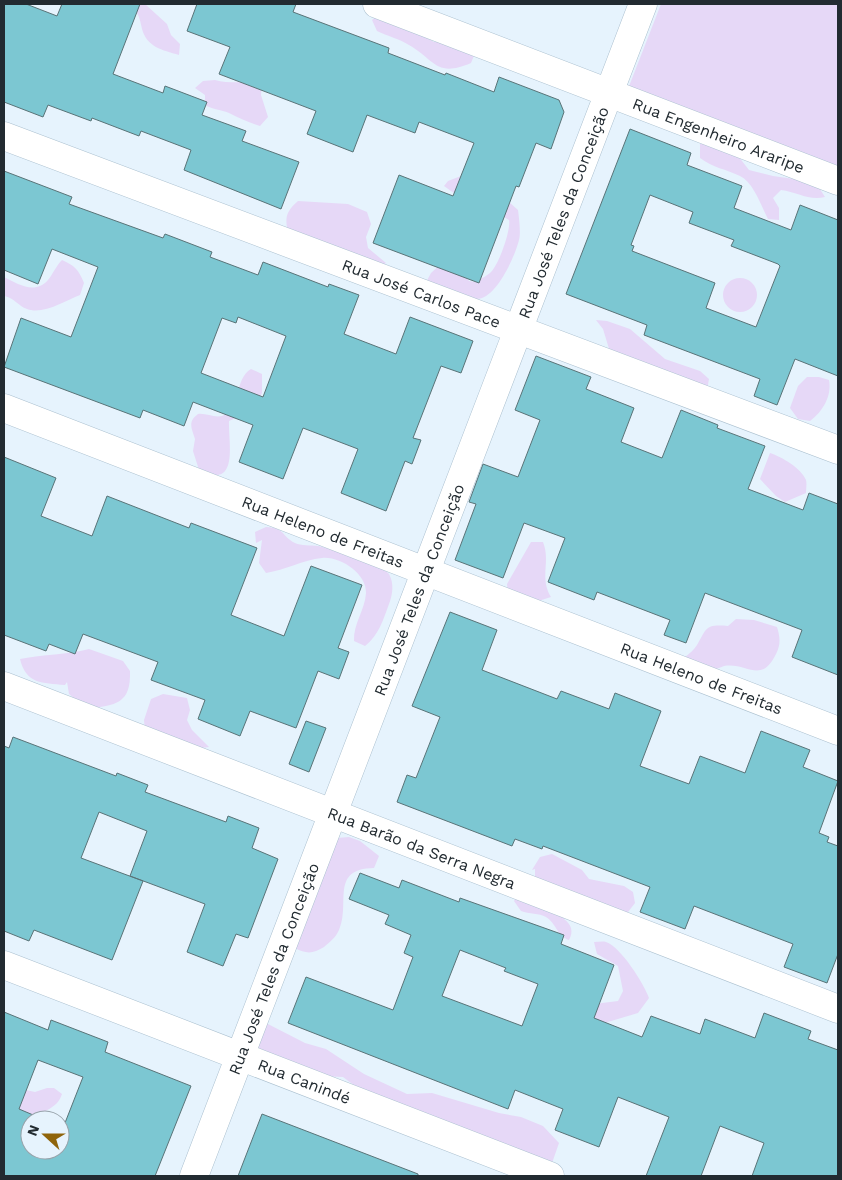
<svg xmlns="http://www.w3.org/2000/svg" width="842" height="1180" viewBox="0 0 842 1180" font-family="'Work Sans',sans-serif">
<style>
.green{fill:#e6d8f7}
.building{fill:#7cc7d2;stroke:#597377;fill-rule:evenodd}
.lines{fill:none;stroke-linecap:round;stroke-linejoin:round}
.minor-casing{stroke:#acc1d0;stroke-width:29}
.minor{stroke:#fff;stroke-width:28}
.labels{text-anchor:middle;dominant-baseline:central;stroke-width:5;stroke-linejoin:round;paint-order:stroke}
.street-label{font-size:16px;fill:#222b31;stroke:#e6f3fd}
</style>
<rect width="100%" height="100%" fill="#e6f3fd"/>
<g class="green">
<path d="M137,4H145L167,24L171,35L180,44L179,55C162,50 147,47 142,29C140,19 139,15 133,7Z"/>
<polygon points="661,4 838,4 838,174 626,94"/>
<path d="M382,12L434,42H447L475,53L471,63C436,78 435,60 409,45C400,39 387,36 377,31L372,20Z"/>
<path d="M215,80C228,84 246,81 262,83L261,95L268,117L260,126C248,122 239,118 229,113C223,110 214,110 205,105V95L195,88L203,81Z"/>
<path d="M714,142L735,152L749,170L773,176L808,181L818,186L825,197C809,201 797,192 781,190L773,198L779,208V220L768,219C761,206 754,183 740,176C726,169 713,168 700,158V144Z"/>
<path d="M461,176L509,202L518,210C519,218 521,232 519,240C515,256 496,300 476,299C462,299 439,288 425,284L431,273L442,263L461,271L469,281L475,282C480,279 487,276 491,272C499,264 511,230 509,220L504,217L458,196L444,186L448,181Z"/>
<path d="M298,201L348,204L367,212L371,224L366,237L368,248L386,263L376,269L289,237C285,220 284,213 298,201Z"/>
<path d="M62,260C74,265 79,270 84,283L80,295C65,301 43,315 27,309C18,306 15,298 4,296V277C18,284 35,295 48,280C53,274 56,266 62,260Z"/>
<circle cx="740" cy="295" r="17"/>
<polygon points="596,320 607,321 630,329 665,359 700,371 709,379 707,390 610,352 603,329"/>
<path d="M251,369L262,374V393L254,410L229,421C228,442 240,491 199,470L193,451L195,439C192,429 187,422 198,414C206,413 214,418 222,416C241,409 234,379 251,369Z"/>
<path d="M807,377H819L829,380C832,396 823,411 810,421L798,419L790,408L798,386Z"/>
<path d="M770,453C782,457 801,468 806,480C807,484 806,489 806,493L785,502L776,496L760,479Z"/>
<path d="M266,527C286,528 281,536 295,543C301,546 311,545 318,546C330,548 383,565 389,574C394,583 393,594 389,604C383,620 379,635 365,646L354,641C353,624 365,610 366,593C367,574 340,556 322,558C303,560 285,570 266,573L259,563L262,540L256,543L255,532Z"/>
<path d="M531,542H543C551,562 539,577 551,597L529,604L508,595L507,584Z"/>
<path d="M736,619L754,620L777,627C780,637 781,644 776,654C761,685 747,662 724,666C721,667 717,669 713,670L685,657C689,654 694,650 697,645C707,629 704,624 728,626Z"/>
<path d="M89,649L123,661L130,671C131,704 116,705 87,709L69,694L67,682L65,685C42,683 26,684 20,659C44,654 66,655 89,649Z"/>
<polygon points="163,694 187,698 190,710 187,720 192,730 209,747 186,750 145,732 144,720 151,699"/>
<path d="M349,837L360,841L379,856L374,868C329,869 351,903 339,930C336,937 330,942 324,947C313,954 306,954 295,948L337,838Z"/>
<polygon points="552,854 582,870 589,879 624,886 633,892 635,903 628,912 618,917 535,880 535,869 532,870 540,857"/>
<path d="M517,896L564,913V919C571,924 574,931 569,940C557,936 556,923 546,917C539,913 529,914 521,911L514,901Z"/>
<path d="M594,942C598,942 603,941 606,942C621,947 644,984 649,998L638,1013L591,1027L594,1004L618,1001L623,991L618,966L597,954Z"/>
<polygon points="264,1022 305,1043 326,1049 364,1074 407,1094 432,1093 499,1113 521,1117 543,1126 559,1143 552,1163 379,1104 343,1077 295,1075 254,1051"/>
<path d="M47,1088H54L62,1094C57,1110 42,1110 31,1120L8,1099L26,1090L35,1092Z"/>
</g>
<g class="building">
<polygon points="4,4 26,4 57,16 62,4 140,4 113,74 163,93 165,86 207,102 202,115 246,131 242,141 299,162 281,209 184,170 191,150 141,131 139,136 92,118 91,121 48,105 43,117 4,102"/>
<polygon points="197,4 296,4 293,12 389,48 388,53 445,75 446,73 494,92 499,77 559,100 564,112 551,149 536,143 519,187 516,186 479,283 373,243 399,175 453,196 474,143 419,122 415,133 367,115 353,152 307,134 316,111 219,74 230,47 187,31"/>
<path d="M630,129L691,153L687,165L742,186L734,208L791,230L800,205L838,220V376L795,359L777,405L754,396L760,379L644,335L647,325L566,294ZM650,195L693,212L689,223L734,240L731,246L778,264L780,266L756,327L706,308L715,283L632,251L634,246L631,245Z"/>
<path d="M4,171L72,197L69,204L163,238L165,234L212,252L210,257L258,275L263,262L328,287L329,284L359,295L344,334L396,354L410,317L473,341L461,373L441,366L413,438L421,440L412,464L405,461L386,511L341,493L358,449L303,428L283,479L239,462L253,425L193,402L184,426L143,410L140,418L4,367L21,318L71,337L98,267L52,249L38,284L4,270ZM238,317L286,336L263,397L201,373L222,318L236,323Z"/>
<polygon points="536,356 591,377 586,389 634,408 621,442 662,458 681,410 718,425 717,428 765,446 748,489 803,510 809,493 838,504 838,675 792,657 802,630 705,593 686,643 664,635 670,620 597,592 594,600 548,582 565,538 524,523 503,578 455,560 476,504 469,502 483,464 518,477 540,420 515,410"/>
<polygon points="4,457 56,478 41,516 92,536 107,496 189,528 191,523 257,548 231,615 284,636 311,566 362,585 338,648 349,652 339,679 318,671 296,728 250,711 240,736 198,719 205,700 151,680 158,662 83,634 75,654 49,644 46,651 4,635"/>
<polygon points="450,612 497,630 482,670 557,699 561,691 609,709 615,693 661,711 640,766 689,784 700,756 745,773 761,731 810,750 803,767 838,781 819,833 829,837 827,842 838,846 838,954 827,983 784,967 793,944 694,906 685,929 640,912 650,887 543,846 542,849 515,839 512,846 397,802 407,775 416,778 440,717 412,706"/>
<polygon points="306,721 326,728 309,772 289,764"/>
<polygon points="13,737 116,776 117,773 148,785 145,792 226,822 228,816 259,828 252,848 278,859 248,938 236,934 223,966 187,952 205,904 130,876 147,831 99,812 81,858 143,881 112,960 34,930 29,941 4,931 4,746 9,748"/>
<path d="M360,873L399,888L402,880L459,902L460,898L564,935L561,944L614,965L594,1018L642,1037L651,1016L700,1034L705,1019L755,1038L764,1013L811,1031L808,1039L838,1050V1176H752L764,1143L720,1126L701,1176H646L669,1117L618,1097L599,1147L555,1130L563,1109L515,1090L508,1109L288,1023L306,977L393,1010L413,957L404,953L411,935L385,924L389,915L349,899ZM460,950L506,968L504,971L538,984L522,1026L442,996Z"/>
<path d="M4,1012L48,1030L51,1020L108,1042L105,1052L191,1086L155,1176H4ZM38,1060L83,1077L63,1128L60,1126V1150H30V1120H45L19,1109Z"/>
<polygon points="262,1114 418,1174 418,1176 238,1176"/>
</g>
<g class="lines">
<g class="minor-casing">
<g id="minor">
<path id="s1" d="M377,4L838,181"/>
<path id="s2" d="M4,136L838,450"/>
<path id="s3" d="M4,408L838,731"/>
<path id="s4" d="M4,686L838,1009"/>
<path id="s5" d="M4,965L550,1176"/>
<path id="s6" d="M194,1176L643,4"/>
</g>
</g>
<use href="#minor" class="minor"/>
</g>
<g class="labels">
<g class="street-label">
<text stroke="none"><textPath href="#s1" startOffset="366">Rua Engenheiro Araripe</textPath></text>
<text stroke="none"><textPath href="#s6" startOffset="1032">Rua José Teles da Conceição</textPath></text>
<text stroke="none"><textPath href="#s2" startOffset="446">Rua José Carlos Pace</textPath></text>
<text stroke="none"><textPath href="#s3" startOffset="342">Rua Heleno de Freitas</textPath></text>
<text stroke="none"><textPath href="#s6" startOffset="628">Rua José Teles da Conceição</textPath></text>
<text stroke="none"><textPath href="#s3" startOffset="748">Rua Heleno de Freitas</textPath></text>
<text stroke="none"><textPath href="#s4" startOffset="448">Rua Barão da Serra Negra</textPath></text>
<text stroke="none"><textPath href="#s6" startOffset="222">Rua José Teles da Conceição</textPath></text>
<text stroke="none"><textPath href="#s5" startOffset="322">Rua Canindé</textPath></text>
</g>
</g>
<rect width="842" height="1180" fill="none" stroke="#222b31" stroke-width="10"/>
<g transform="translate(45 1135) rotate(291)"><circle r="24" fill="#e6f3fd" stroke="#98a3ab"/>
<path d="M0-4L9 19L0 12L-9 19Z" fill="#8f640b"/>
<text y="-8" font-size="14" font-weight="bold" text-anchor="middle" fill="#222b31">N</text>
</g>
</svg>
